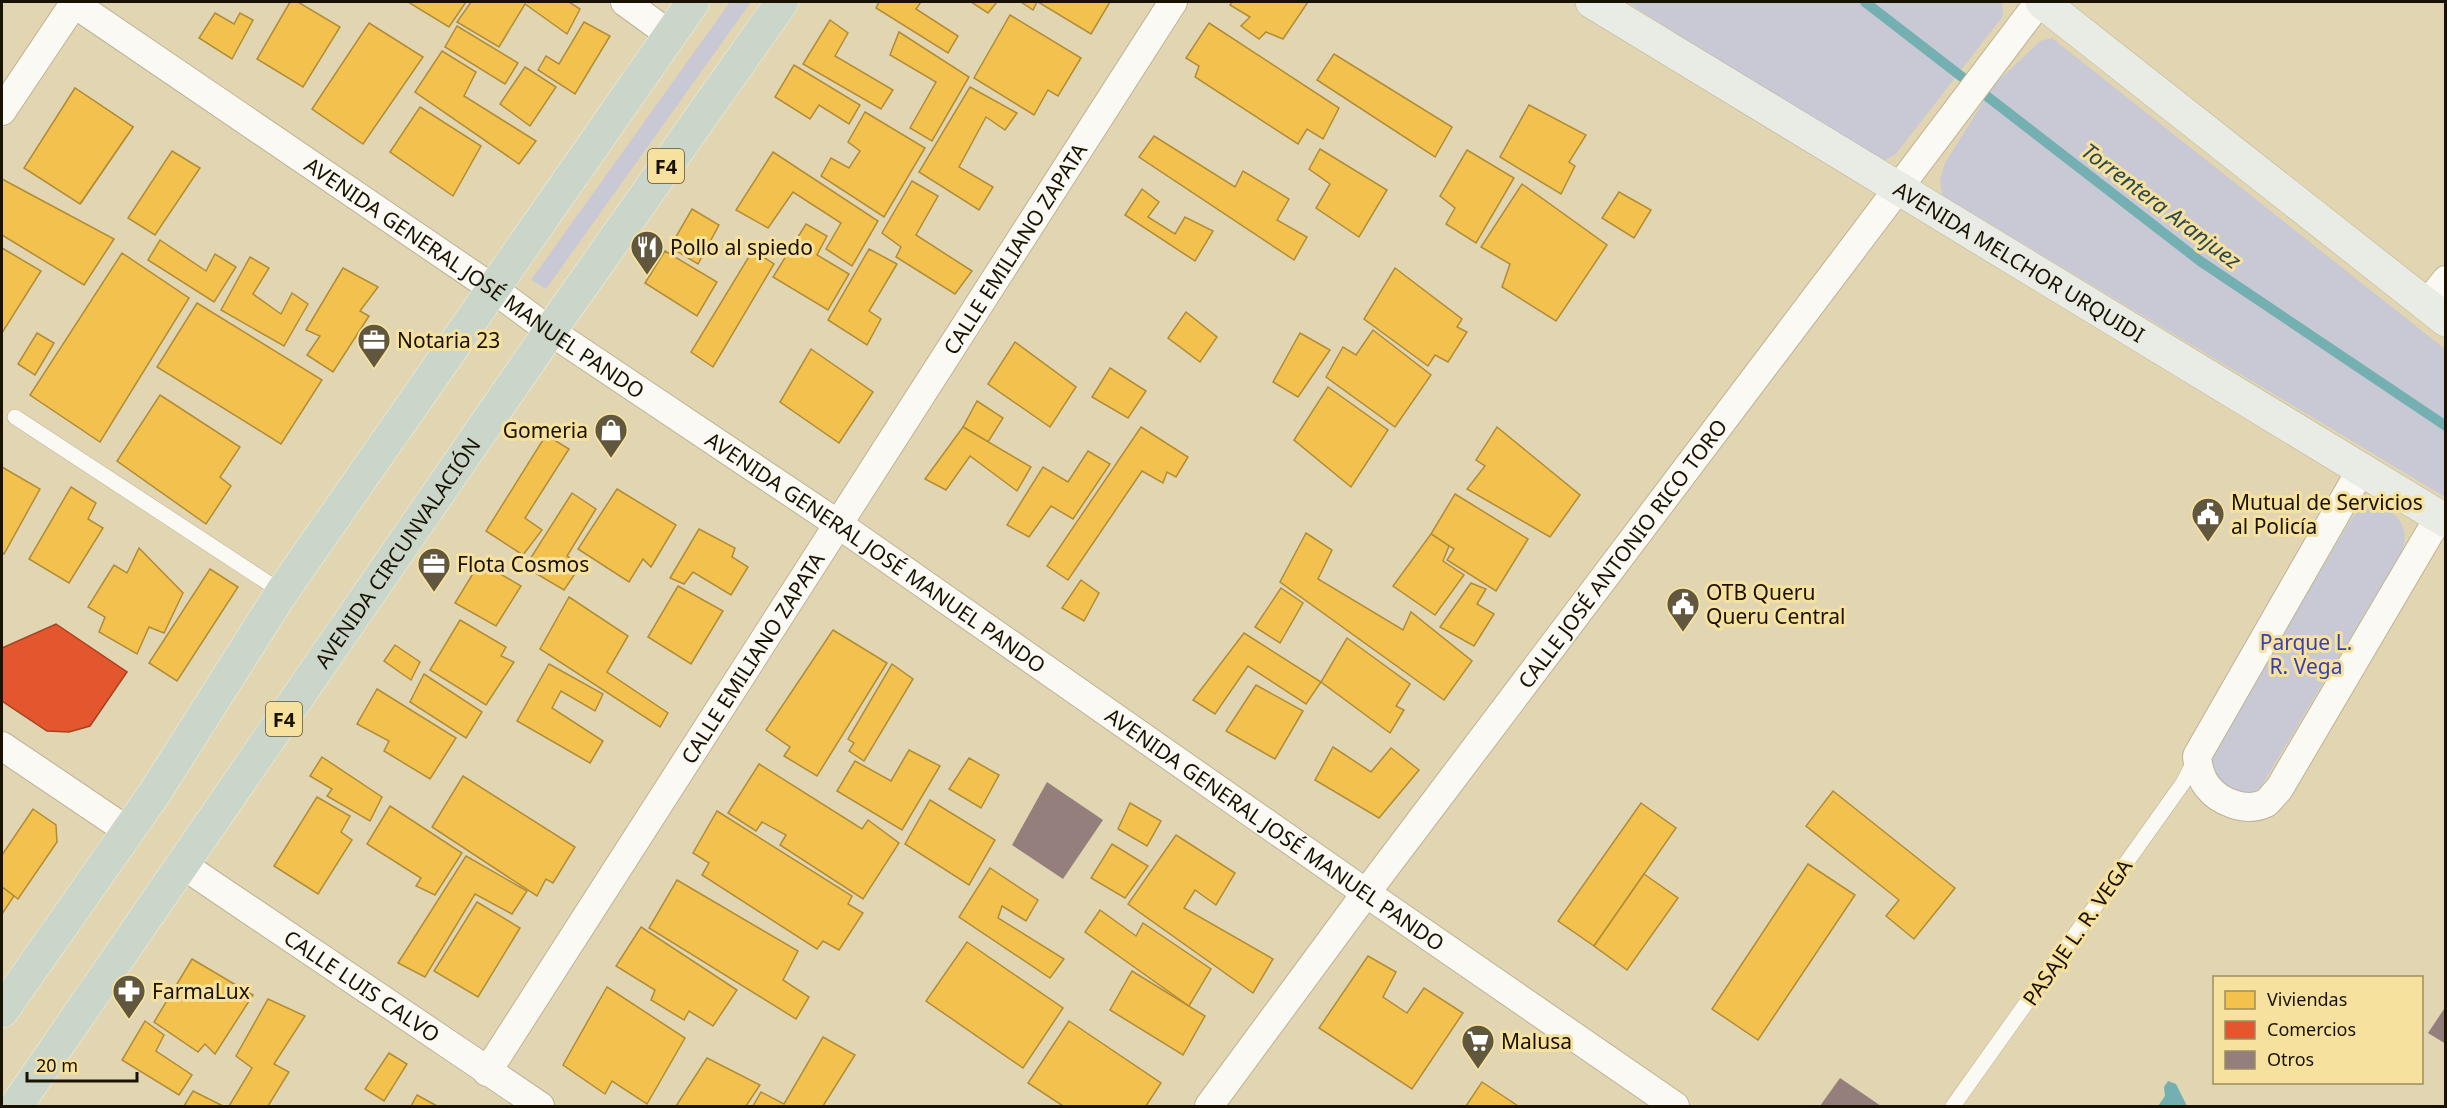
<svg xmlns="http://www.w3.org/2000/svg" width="2447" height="1108" viewBox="0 0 2447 1108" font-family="'Noto Sans',sans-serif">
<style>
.green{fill:#c8c9d5}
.water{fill:#74b0b2}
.homes{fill:#f2c14e;stroke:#b18c37;stroke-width:1.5}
.shops{fill:#e4572e;stroke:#a74220;stroke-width:1.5}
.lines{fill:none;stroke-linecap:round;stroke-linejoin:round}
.stream{stroke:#74b0b2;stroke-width:10}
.building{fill:#947f7d}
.service-casing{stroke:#bcb396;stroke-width:16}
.minor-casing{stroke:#bcb396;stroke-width:30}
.secondary-casing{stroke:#bcb396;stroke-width:34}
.trunk-casing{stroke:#f2eddc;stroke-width:34}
.service{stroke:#fbf9f3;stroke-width:15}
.minor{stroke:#fbf9f3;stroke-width:28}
.secondary{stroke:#e9ece4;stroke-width:33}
.trunk{stroke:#cbd6ca;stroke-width:33}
.labels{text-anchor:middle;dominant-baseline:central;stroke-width:6;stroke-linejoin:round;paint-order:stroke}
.shield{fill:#f6e19e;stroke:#5c502f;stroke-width:1.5}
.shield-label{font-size:20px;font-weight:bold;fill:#1a1200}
.poi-label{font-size:21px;fill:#1a1200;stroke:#f6e19e;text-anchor:start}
.street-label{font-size:21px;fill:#1a1200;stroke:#f6e19e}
.park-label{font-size:21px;fill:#3640b2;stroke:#f6e19e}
.water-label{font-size:22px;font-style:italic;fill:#2d494f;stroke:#f6e19e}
</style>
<rect width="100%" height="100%" fill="#e2d6b2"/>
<g class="green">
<polygon points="730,2 751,2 546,289 531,280"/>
<polygon points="1627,2 2002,2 2003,16 1896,154 1883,161 1871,158"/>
<polygon points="2052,38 2445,349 2445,497 1942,195 1940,179 1945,163 1983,102 1996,83 2040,41"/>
<path d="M2373,506C2397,508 2411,528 2402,551L2261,787C2245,798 2234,791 2217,784L2210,757L2350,521L2356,513Z"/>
</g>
<polygon class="water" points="2168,1081 2176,1084 2187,1106 2158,1106 2165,1096 2164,1087"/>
<g class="homes">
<polygon points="290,2 298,2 340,27 303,87 257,59"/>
<polygon points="408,2 466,2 449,27"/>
<polygon points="471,2 569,2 580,9 567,34 525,4 499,47 457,22"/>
<polygon points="879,2 921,2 916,9 958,36 948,53 876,8"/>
<polygon points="971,2 997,2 988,13"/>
<polygon points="1021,2 1037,2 1033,10"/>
<polygon points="1038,2 1110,2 1091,34"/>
<polygon points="1232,2 1308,2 1283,39 1266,32 1259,39 1241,26 1250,17 1230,5"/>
<polygon points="215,13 234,24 240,13 253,20 232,59 199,38"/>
<polygon points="1010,15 1081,58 1058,96 1048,90 1034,115 974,78"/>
<polygon points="830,20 848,33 835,56 893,90 881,109 803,64"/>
<polygon points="584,22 610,36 575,94 538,70 546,56 559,64"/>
<polygon points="369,23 423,57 363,144 312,109"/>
<polygon points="1209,23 1339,108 1323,139 1307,129 1298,144 1195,77 1199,66 1186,58"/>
<polygon points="457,26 518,63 505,84 445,47"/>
<polygon points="899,32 969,77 932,141 910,128 936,82 890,55"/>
<polygon points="442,51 476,72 464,96 536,141 519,164 415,92"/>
<polygon points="1334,54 1452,127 1435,157 1317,80"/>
<polygon points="794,65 860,105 849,124 819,105 810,119 775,97"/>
<polygon points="525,67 556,87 530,126 500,104"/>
<polygon points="970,87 1017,113 1005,130 986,117 959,167 993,187 979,210 919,172"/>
<polygon points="75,88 133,127 81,203 25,168"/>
<polygon points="75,88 133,127 80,204 24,168"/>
<polygon points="1529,105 1586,135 1569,162 1575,166 1561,194 1500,157"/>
<polygon points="420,107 481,146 453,196 390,152"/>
<polygon points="865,112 925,148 884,217 821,176 831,158 849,168 860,151 848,142"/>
<polygon points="1154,136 1235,187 1243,171 1289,199 1277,220 1307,237 1294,260 1139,157"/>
<polygon points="1320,149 1387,190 1359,237 1316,208 1330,184 1309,169"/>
<polygon points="1467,150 1514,178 1476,243 1446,224 1455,208 1440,196"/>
<polygon points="172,151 200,168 155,235 128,218"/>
<polygon points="773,152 878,221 852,266 826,249 841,223 793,192 768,228 736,210"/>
<polygon points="2,179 114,239 84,285 2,235"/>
<polygon points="912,181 938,196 916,235 972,271 955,294 896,257 901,247 882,233"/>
<polygon points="1522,184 1607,245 1556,321 1502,287 1510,264 1481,247"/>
<polygon points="1142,189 1159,202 1148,217 1175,234 1185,217 1213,231 1195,261 1125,215"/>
<polygon points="1619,192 1651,210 1634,238 1602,218"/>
<polygon points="692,209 719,225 698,264 670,247"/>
<polygon points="806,224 827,236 817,255 849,274 828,310 773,277"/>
<polygon points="160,240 206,271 215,254 236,267 214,302 148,260"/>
<polygon points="2,248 41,271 2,333"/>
<polygon points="869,249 897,264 869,311 881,319 867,345 828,320"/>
<polygon points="753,250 774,264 713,367 691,352"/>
<polygon points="665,251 717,282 697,316 645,283"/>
<polygon points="122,253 189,298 100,442 30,395"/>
<polygon points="250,257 269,268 253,294 281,314 292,293 308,304 284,346 221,310"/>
<polygon points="343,268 378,287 360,311 369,316 333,372 307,355 320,336 306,330"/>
<polygon points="1395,268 1462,319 1457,327 1467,332 1448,362 1435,355 1428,366 1364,319"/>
<polygon points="197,303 322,380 281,444 157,367"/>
<polygon points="1186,312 1217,337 1200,362 1168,338"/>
<polygon points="1373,330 1431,375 1395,427 1326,377 1343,347 1356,355"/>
<polygon points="37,333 54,343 35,375 18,364"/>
<polygon points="1300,333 1330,350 1298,397 1273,382"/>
<polygon points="1015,342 1076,387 1050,427 988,384"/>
<polygon points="811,349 873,392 839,443 780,402"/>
<polygon points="1110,368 1146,391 1128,418 1092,397"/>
<polygon points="1328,387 1388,430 1351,487 1294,440"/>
<polygon points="160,395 240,447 220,477 231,486 206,524 117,461"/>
<polygon points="977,401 1003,418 988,442 963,427"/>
<polygon points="963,427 1031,467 1017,491 970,456 946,490 925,479"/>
<polygon points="1141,427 1188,457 1176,477 1167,472 1163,483 1142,471 1068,580 1047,566"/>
<polygon points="1497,427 1580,495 1550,537 1467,489 1485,466 1476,460"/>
<polygon points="546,435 569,449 525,518 542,530 523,555 486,531"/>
<polygon points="1088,451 1110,464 1073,519 1051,506 1029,537 1007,525 1043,467 1068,482"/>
<polygon points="2,467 40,489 4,554 2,552"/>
<polygon points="71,487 96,503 88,519 103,528 69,583 29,559"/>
<polygon points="617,489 676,525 651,567 643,559 629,582 578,549"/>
<polygon points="572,493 596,509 567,556 581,565 564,590 525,567"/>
<polygon points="1455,494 1528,539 1496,591 1447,560 1454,549 1431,534"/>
<polygon points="699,529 735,548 732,557 748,567 731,595 693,572 684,584 670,578"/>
<polygon points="1306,533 1332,550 1318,579 1403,630 1411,612 1472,661 1444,700 1280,582"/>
<polygon points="1431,534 1449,546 1443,561 1464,575 1435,615 1393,586"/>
<polygon points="139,548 183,593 164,633 149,627 137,654 99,632 105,617 88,607 114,565 127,573"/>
<polygon points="480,562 521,586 496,626 455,603"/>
<polygon points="210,569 238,587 177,681 149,663"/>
<polygon points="1081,580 1099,593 1084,621 1062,608"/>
<polygon points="1471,583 1486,589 1477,604 1494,614 1474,646 1440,627"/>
<polygon points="678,586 723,611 691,664 648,637"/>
<polygon points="1281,588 1303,603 1280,643 1255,627"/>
<polygon points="569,597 628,636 607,672 668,713 660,727 540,649"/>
<polygon points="460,620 506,647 501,656 514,662 486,705 430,670"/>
<polygon points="833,630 887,663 817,776 784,756 790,747 766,730"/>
<polygon points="1244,633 1321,682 1306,704 1248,666 1215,714 1193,700"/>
<polygon points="1347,638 1410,684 1396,706 1404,710 1390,733 1321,682"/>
<polygon points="395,645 420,662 411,680 384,661"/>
<polygon points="549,664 603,694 595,711 561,691 552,708 603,741 590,763 517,721"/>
<polygon points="892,664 913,679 864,761 849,751 854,743 848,739"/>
<polygon points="424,674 482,712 466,738 410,702"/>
<polygon points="1256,685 1303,711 1275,759 1226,731"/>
<polygon points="377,689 456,738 430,779 384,751 389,741 357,724"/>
<polygon points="1333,747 1371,772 1391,748 1419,770 1379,818 1315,780"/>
<polygon points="909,750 940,766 902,830 837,791 855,761 891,781"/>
<polygon points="322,757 382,797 370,821 327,796 332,789 310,776"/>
<polygon points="969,758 999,775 981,808 949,789"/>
<polygon points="759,764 862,829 868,820 899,843 863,899 780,845 786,835 762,822 756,831 728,813"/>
<polygon points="463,776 575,847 553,883 546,879 537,896 432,827"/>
<polygon points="1833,791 1955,888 1914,939 1886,916 1899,900 1806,826"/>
<polygon points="317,797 350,816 341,832 352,840 318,894 274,866"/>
<polygon points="930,800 995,840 969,885 905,844"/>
<polygon points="1130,803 1161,821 1147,846 1118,829"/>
<polygon points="1641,803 1676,828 1594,946 1558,921"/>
<polygon points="390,806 462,853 435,895 416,886 421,878 367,844"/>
<polygon points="33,809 56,825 57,842 18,899 2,887 2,855"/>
<polygon points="717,811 852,896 848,904 863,913 839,950 823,941 817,949 702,875 709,863 693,853"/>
<polygon points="1176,835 1235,873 1216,905 1195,890 1184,908 1273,959 1253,993 1128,904"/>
<polygon points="1112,844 1148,866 1125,898 1091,878"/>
<polygon points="466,856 527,891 512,914 475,894 425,977 398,963"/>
<polygon points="1808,864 1855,895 1758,1040 1712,1009"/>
<polygon points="990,868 1038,900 1026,921 1002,906 998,918 1064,959 1050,978 959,917"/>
<polygon points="1644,874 1678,898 1627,970 1594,946"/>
<polygon points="677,880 798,951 783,980 809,997 796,1019 649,928"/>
<polygon points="2,887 14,896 2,914"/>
<polygon points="477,902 520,928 478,997 434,971"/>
<polygon points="1100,910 1136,936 1143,923 1211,969 1189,1006 1085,932"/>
<polygon points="641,927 737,990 713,1026 689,1011 684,1020 651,1000 655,990 616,966"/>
<polygon points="967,942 1063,1008 1023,1068 926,1001"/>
<polygon points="1368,956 1396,972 1383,997 1407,1013 1424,988 1463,1013 1412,1089 1319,1028"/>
<polygon points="192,959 253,995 215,1054 205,1044 198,1052 154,1022"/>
<polygon points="1132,971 1205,1016 1183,1055 1110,1010"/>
<polygon points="607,987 685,1038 647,1104 612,1081 605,1094 563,1065"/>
<polygon points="268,999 305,1016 274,1064 289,1072 268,1106 229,1106 252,1068 236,1056"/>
<polygon points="145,1021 164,1035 156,1051 192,1075 179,1095 122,1060"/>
<polygon points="1069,1021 1161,1083 1146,1106 1063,1106 1028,1083"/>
<polygon points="823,1037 855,1055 823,1106 753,1106 761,1092 784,1104"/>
<polygon points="389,1053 407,1064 384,1101 365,1089"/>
<polygon points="707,1058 760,1085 746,1106 676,1106"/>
<polygon points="1482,1082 1518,1106 1466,1106"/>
<polygon points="193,1091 223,1106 184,1106"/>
<polygon points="417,1095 437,1106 411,1106"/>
</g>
<polygon class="shops" points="56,624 127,672 90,726 69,732 47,731 2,701 2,648"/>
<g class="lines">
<polyline class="stream" points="1865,2 2200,261 2446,426"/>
</g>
<g class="building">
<polygon points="1047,782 1103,820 1063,879 1012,845"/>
<polygon points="2446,1006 2446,1044 2428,1033"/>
<polygon points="1840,1078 1881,1106 1820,1106"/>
</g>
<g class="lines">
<g class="service-casing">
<g id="service">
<polyline points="15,417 282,592"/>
<polyline points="1953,1106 2183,783 2196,758"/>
</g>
</g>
<g class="minor-casing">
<g id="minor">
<path id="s1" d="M72,2L492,288L550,331L838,524L1366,893L1675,1106"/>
<polyline points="625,2 669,34"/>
<polyline points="2,111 75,2"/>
<polyline points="2426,305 2446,280"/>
<path d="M2361,470L2197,756C2198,767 2200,777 2207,786C2219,802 2246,813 2266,803C2270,800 2275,793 2279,789L2439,517"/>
<polyline points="2,746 128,831"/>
<path id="s2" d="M183,865L540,1106"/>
<path id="s3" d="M487,1072L1173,2"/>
<path id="s4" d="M1209,1106L1366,893L2039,2"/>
</g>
</g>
<g class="secondary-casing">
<g id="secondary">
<path id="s5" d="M1592,2L2446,521"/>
<polyline points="2042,2 2446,320"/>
</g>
</g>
<g class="trunk-casing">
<g id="trunk">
<polyline points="2,1011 154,794 282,592 693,2"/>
<path id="s6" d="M16,1106L550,331L782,2"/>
</g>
</g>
<use href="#service" class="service"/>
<use href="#minor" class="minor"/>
<use href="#secondary" class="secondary"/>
<use href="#trunk" class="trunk"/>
</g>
<defs>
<g id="restaurant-pin" transform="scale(1.725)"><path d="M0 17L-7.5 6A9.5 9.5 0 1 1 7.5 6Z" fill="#60573e" stroke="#f6e19e"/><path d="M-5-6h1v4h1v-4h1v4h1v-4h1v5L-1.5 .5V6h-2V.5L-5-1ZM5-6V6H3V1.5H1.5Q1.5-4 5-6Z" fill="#fff"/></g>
<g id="office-pin" transform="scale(1.725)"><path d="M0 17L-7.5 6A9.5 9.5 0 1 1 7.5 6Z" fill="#60573e" stroke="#f6e19e"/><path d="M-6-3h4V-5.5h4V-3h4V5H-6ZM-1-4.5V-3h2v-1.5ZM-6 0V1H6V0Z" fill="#fff"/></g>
<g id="shop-pin" transform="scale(1.725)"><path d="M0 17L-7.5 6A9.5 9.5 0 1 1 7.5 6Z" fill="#60573e" stroke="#f6e19e"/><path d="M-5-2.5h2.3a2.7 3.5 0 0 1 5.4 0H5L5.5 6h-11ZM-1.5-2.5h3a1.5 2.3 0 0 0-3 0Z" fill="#fff"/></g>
<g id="civic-pin" transform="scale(1.725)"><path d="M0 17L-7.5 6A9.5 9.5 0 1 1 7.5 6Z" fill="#60573e" stroke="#f6e19e"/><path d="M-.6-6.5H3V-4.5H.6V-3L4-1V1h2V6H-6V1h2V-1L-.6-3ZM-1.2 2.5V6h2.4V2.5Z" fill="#fff"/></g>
<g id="pharmacy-pin" transform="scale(1.725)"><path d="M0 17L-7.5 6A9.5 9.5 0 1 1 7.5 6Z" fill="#60573e" stroke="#f6e19e"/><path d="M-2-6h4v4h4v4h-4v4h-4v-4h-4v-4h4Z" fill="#fff"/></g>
<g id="supermarket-pin" transform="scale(1.725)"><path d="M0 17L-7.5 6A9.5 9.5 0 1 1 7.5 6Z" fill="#60573e" stroke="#f6e19e"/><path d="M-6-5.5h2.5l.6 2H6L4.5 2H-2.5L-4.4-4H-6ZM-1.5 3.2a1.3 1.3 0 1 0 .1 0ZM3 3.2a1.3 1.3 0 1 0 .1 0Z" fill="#fff"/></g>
</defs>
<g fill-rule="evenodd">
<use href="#restaurant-pin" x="647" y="247"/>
<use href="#office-pin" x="374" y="340"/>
<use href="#shop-pin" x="611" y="430"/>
<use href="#civic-pin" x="2208" y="514"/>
<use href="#office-pin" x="434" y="564"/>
<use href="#civic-pin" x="1683" y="604"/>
<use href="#pharmacy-pin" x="129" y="991"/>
<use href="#supermarket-pin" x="1478" y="1041"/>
</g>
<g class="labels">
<g class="shield">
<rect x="648" y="149" width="36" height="34" rx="4.5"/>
<rect x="266" y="702" width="36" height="34" rx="4.5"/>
</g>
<g class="shield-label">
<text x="666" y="166">F4</text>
<text x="284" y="719">F4</text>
</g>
<g class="poi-label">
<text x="670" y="247">Pollo al spiedo</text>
<text x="397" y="340">Notaria 23</text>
<text x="588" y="430" text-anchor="end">Gomeria</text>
<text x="2231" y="502">Mutual de Servicios<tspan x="2231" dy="24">al Policía</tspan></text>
<text x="457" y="564">Flota Cosmos</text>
<text x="1706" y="592">OTB Queru<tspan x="1706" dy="24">Queru Central</tspan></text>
<text x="152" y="991">FarmaLux</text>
<text x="1501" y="1041">Malusa</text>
</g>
<g class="street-label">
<text stroke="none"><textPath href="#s3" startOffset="978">CALLE EMILIANO ZAPATA</textPath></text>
<text stroke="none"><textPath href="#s5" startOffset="500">AVENIDA MELCHOR URQUIDI</textPath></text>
<text stroke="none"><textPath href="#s1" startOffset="488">AVENIDA GENERAL JOSÉ MANUEL PANDO</textPath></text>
<text stroke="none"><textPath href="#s1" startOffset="974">AVENIDA GENERAL JOSÉ MANUEL PANDO</textPath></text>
<text stroke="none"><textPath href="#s6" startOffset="672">AVENIDA CIRCUNVALACIÓN</textPath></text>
<text stroke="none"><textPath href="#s4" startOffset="690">CALLE JOSÉ ANTONIO RICO TORO</textPath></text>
<text stroke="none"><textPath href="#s3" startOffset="492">CALLE EMILIANO ZAPATA</textPath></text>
<text stroke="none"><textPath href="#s1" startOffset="1460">AVENIDA GENERAL JOSÉ MANUEL PANDO</textPath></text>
<text transform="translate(2077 932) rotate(-55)">PASAJE L. R. VEGA</text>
<text stroke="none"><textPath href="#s2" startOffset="216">CALLE LUIS CALVO</textPath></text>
</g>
<g class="park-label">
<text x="2306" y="642">Parque L.<tspan x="2306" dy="24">R. Vega</tspan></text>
</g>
<g class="water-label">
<text transform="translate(2162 205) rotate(37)">Torrentera Aranjuez</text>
</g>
</g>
<rect width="2447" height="1108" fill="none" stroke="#1a1200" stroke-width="6"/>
<rect x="2213" y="976" width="210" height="108" fill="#f6e19e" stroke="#9e8e5f" stroke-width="1.5"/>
<rect x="2225" y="991" width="30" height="18" fill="#f2c14e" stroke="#9e8e5f" stroke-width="1.5"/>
<text x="2267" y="1006" font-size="18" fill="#1a1200">Viviendas</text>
<rect x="2225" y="1021" width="30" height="18" fill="#e4572e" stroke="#9e8e5f" stroke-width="1.5"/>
<text x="2267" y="1036" font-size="18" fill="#1a1200">Comercios</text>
<rect x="2225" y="1051" width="30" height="18" fill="#947f7d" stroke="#9e8e5f" stroke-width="1.5"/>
<text x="2267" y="1066" font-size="18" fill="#1a1200">Otros</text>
<path d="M27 1072v9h110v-9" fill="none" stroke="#1a1200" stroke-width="3"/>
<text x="36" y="1072" font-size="18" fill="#1a1200" stroke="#f6e19e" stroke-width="4.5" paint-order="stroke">20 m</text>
</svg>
